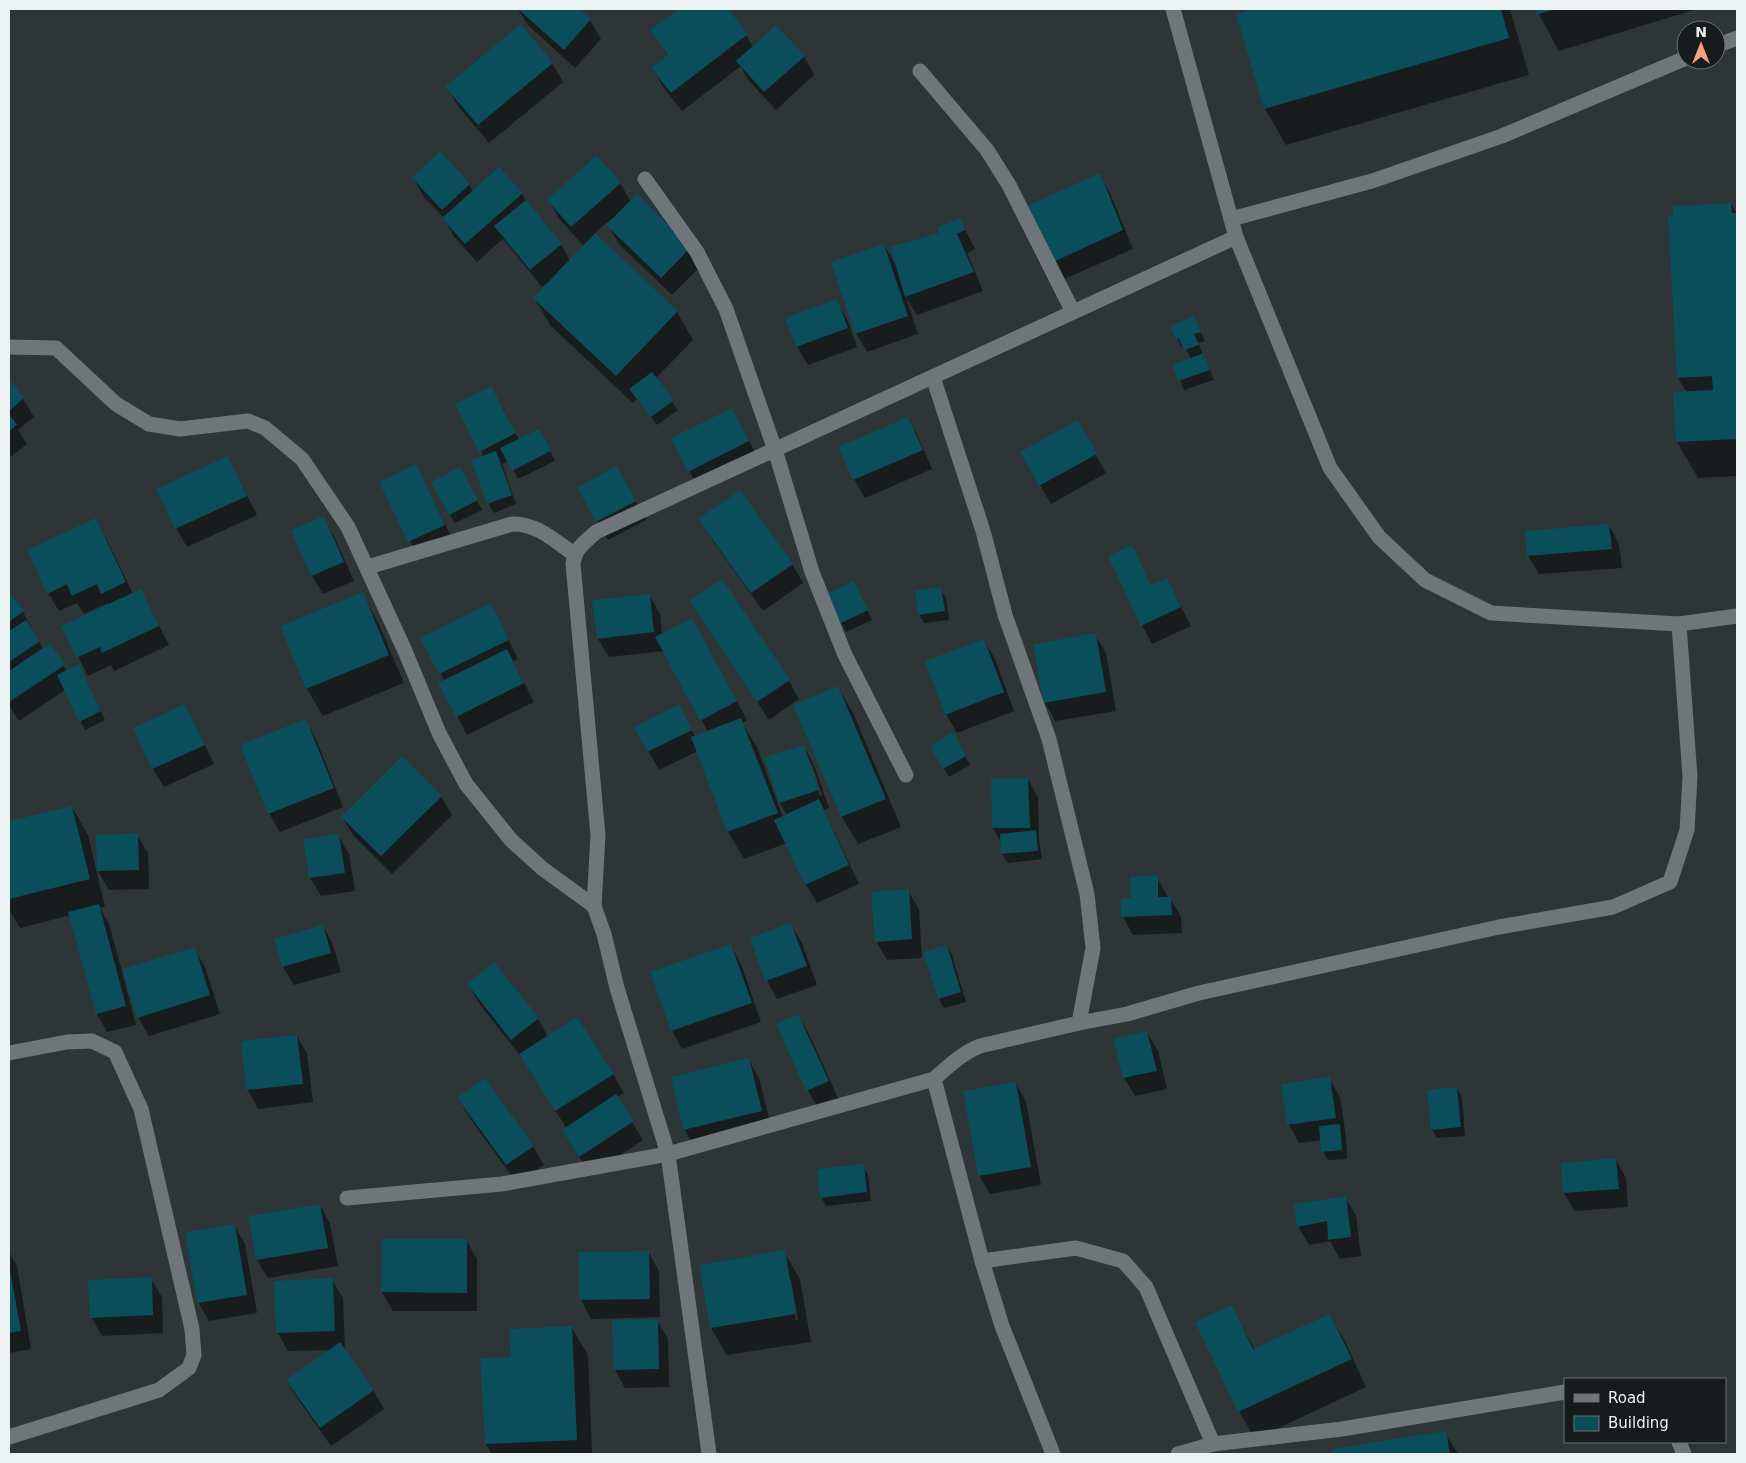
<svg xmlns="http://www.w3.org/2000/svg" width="1746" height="1463" viewBox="0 0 1746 1463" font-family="'DejaVu Sans',sans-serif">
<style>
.shadow{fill:#0007;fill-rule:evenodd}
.building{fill:#0a4d5b}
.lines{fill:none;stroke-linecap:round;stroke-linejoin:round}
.minor{stroke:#6e7679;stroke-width:15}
</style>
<rect width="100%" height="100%" fill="#2d3537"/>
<g class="shadow">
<polygon points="518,9 577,9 590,20 601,39 575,68 527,24"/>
<polygon points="681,9 726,9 746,35 753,47 804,56 814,75 776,110 748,80 741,66 682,111 663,87 653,68 668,56 652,31"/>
<polygon points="1257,9 1510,9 1529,75 1286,145 1265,109 1237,14"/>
<polygon points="1536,9 1697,9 1559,51"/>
<polygon points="552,63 563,82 489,143 458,106 447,87"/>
<polygon points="499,169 522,194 528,205 561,244 570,261 584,246 559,219 549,200 620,183 631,202 637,196 701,266 672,295 619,244 608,225 613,221 611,219 594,234 677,312 693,340 655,379 678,410 657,425 637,399 633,403 551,326 535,299 548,284 547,283 542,287 503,239 477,262 454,237 444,218 424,197 413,178 469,184 473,192"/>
<polygon points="1099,174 1110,193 1133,249 1064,279 1054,261"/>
<polygon points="1731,204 1737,214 1737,476 1698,478 1677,442 1687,393 1678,378"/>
<polygon points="960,220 975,249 967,253 983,291 917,315 906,297 918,334 867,352 856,333 884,245 896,266"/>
<polygon points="836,301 847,319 857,347 808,365 797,347 787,319"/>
<polygon points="1194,317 1205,341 1198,343 1214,380 1184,390 1174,365 1191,359 1185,347 1182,348 1177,339"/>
<polygon points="9,381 23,399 34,417 18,430 27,444 9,458"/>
<polygon points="457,405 502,406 519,440 544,439 555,461 518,479 508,461 502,464 516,504 494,513 489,504 472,461 483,455"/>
<polygon points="908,418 918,437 932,469 865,498 854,479 840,447"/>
<polygon points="1077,422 1106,473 1051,504 1021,453"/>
<polygon points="742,428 759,460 700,490 689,471"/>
<polygon points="228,458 257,515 187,547 176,528"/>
<polygon points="416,466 455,544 420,560 381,483"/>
<polygon points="465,478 482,510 455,523 450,515"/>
<polygon points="627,486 646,520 608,540 579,488"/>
<polygon points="323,517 334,536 354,581 323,594 312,576 293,531"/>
<polygon points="700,519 792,564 803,583 763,611 711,538"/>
<polygon points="96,520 106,538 133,594 141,591 169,645 114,671 111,665 88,676 63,627 109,605 108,603 84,614 77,603 59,611 48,593"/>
<polygon points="1609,525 1619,544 1622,568 1539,574 1528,556"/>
<polygon points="1131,546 1152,586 1167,580 1191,626 1152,644 1142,625"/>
<polygon points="940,589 946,598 949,620 924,623 919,614"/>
<polygon points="858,591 872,620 846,632 841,623"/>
<polygon points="9,594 23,612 43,649 64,666 67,672 84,675 105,720 85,730 65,690 19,721 9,705"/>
<polygon points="362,594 378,622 404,683 323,716 307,689 282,627"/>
<path d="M649,595L660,614L662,635L702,638L747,720L742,723L757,747L783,817L787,815L778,800L804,746L814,765L829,808L824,810L859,884L817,903L806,885L787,843L744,859L728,832L698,751L659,770L636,728L679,706L695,736L708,732L664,651L609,657L598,639ZM809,764H812L822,795L820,796Z"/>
<polygon points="691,601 789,681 799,699 769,720"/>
<polygon points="490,604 518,659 513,661 534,702 467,735 457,716 445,682 422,638"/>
<polygon points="1095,634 1106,653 1116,711 1055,721 1045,703"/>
<polygon points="984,640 995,659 1014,711 957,733 946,714"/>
<polygon points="838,687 854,715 901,827 858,844 842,817 795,705"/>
<polygon points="185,705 214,764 164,787 153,769 135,728"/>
<polygon points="305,720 316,739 343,807 280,832 269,813"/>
<polygon points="952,734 970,765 949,777 931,746"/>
<polygon points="402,757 441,797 452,815 392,874 353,835 342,817"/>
<polygon points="1028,779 1038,798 1039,839 1042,859 1008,863 1002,854 1001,842 993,828"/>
<polygon points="72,807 88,835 105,907 100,908 109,924 122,971 194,948 205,967 220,1014 149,1036 138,1017 124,972 122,972 136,1025 107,1032 97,1014 71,915 20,928 9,909 9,822"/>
<polygon points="137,835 148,853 149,889 109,890 98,871 97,836"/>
<polygon points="338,835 349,854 355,891 321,896 310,878 304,840"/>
<polygon points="1157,877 1168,898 1170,898 1181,917 1182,933 1133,935 1123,917"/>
<polygon points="908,891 919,909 922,958 887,960 876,941"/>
<polygon points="791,925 802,943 817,985 777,999 767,980"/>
<polygon points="323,926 333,945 341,972 294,985 283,967"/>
<polygon points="731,946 741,964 761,1022 682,1049 672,1030"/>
<polygon points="947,946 952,955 966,1002 944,1008 939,999 925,952"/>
<polygon points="494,964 538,1019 548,1037 613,1074 624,1093 617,1097 643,1140 591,1175 574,1149 567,1129 522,1058 479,1003 468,984"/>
<polygon points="798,1015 809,1034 839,1100 818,1109 808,1090 778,1024"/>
<polygon points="1147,1033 1158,1051 1167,1089 1135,1096 1124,1078 1115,1040"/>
<polygon points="297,1036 307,1054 313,1102 258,1109 248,1090 242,1043"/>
<polygon points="749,1060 759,1078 772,1130 695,1148 684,1129"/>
<polygon points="1329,1078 1340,1097 1346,1137 1347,1159 1328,1160 1323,1151 1322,1140 1299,1143 1289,1125"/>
<polygon points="1016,1083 1026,1102 1041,1185 990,1194 979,1175"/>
<polygon points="1457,1088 1462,1097 1465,1136 1437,1138 1432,1129"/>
<polygon points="458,1098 533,1146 544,1165 517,1183 469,1117"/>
<polygon points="1616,1160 1626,1178 1628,1207 1575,1211 1564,1193"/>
<polygon points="863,1166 868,1175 871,1201 826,1206 821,1197"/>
<polygon points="1345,1197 1356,1216 1361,1256 1340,1259 1330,1241 1309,1245 1298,1226"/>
<polygon points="320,1205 330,1224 338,1266 268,1278 257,1260"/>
<polygon points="234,1225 245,1244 257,1313 209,1321 198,1302"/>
<polygon points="466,1240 477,1259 477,1311 393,1311 382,1292"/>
<polygon points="9,1252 17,1266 31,1349 9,1353"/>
<path d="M784,1252L800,1279L811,1342L727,1355L711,1328ZM789,1280H791L798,1320H796Z"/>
<polygon points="649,1253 659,1271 660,1317 591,1319 581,1300"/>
<polygon points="151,1279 162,1297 163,1333 102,1336 91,1317"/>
<polygon points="332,1280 343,1298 345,1349 344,1349 373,1390 384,1409 331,1446 298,1399 287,1381 331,1350 288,1351 278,1333"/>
<polygon points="1232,1307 1255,1350 1330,1315 1346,1343 1366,1387 1255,1439 1239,1411"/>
<polygon points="657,1320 668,1339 669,1387 625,1388 615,1370"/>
<polygon points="572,1328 588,1355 592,1454 492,1454 486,1444 482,1359 512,1358"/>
<polygon points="1445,1433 1458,1454 1335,1454 1334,1450"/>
</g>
<g class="building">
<polygon points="518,9 579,9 591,19 564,50"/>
<polygon points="679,9 728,9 748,34 671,93 651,68 668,55 650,30"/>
<polygon points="1253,9 1501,9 1509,38 1264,109 1236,14"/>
<polygon points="1535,9 1555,9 1536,15"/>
<polygon points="521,24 553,63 478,125 445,87"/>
<polygon points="776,25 805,56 764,92 736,61"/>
<polygon points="440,151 470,184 442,210 412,178"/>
<polygon points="597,155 621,183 571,227 547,200"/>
<polygon points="499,167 523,193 465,244 442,218"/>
<polygon points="1100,173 1123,230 1053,262 1027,206"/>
<polygon points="637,194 691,247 661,278 606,225"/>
<polygon points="526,200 562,244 530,270 494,226"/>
<polygon points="1731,203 1732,213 1737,213 1737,439 1676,442 1673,392 1713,390 1712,376 1677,378 1668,216 1673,216 1673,206"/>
<polygon points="960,218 965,230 957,234 974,272 905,297 890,247 939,233 937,228"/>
<polygon points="595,233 678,311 616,376 533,298"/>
<polygon points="884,244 908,316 855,334 831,262"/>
<polygon points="837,299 848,328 796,347 785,318"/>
<polygon points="1194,316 1201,332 1194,334 1199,345 1184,350 1179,339 1176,340 1170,326"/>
<polygon points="1204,353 1210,370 1178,381 1172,365"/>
<polygon points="652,372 674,400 651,417 629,389"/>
<polygon points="9,379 24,398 9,411"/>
<polygon points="491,386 516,433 479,452 455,404"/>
<polygon points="732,408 749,441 688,472 671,438"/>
<polygon points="9,414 17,425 9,431"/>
<polygon points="908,417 923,450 853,480 838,447"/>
<polygon points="1078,420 1097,454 1039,486 1020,452"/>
<polygon points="539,429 551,451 512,471 500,448"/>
<polygon points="496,451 512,495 487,504 471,460"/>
<polygon points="228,456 247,496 175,529 156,489"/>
<polygon points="416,464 445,525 408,542 379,482"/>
<polygon points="617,466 636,501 596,522 577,487"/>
<polygon points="460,467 478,500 449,515 431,482"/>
<polygon points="740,490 793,564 751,593 698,519"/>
<polygon points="324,516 344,562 311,576 291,530"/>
<polygon points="96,518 126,582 101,594 97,584 72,596 67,584 47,594 27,550"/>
<polygon points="1609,524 1612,549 1527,556 1525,531"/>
<polygon points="1132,545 1151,585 1167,578 1181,607 1141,626 1108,556"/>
<polygon points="722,579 790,680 757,702 689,600"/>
<polygon points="854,581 868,610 839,624 826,594"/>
<polygon points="941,587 945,611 918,615 915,591"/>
<polygon points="141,589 159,626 102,653 100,647 76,658 61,626"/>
<polygon points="9,591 24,611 9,622"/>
<polygon points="363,592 389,655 306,689 280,626"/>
<polygon points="650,594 654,632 597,639 592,600"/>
<polygon points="491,603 509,640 439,674 420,638"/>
<polygon points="692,618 737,701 700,721 655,637"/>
<polygon points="26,620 40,641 9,662 9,631"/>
<polygon points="1096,633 1106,692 1043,703 1033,644"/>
<polygon points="984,639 1004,692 945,715 925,661"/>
<polygon points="50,643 65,665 9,702 9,671"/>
<polygon points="507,649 524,683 456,717 438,683"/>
<polygon points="79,664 101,711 79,722 57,675"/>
<polygon points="838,686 886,799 841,817 793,705"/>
<polygon points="185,704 205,745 152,769 133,728"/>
<polygon points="679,704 692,730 647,752 634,727"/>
<polygon points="741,718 778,813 727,832 691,737"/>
<polygon points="306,719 334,788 268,814 240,745"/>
<polygon points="953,732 966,756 943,769 930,746"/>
<polygon points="804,745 819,790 779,803 764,757"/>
<polygon points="402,756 442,796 381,856 341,817"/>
<polygon points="1028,778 1030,828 992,828 991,779"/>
<polygon points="819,799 849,865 805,885 774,820"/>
<polygon points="72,806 90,879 9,899 9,821"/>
<polygon points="1036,830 1038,851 1001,854 1000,834"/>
<polygon points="138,833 139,870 97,871 96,835"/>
<polygon points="339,834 345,873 309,878 303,839"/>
<polygon points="1158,875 1158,897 1171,897 1172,915 1121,917 1121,898 1131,898 1130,877"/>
<polygon points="909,889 912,939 875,942 871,892"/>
<polygon points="99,904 126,1006 96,1014 68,912"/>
<polygon points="791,923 807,966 765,981 750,938"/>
<polygon points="323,925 331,953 282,967 274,939"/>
<polygon points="731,944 752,1003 671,1031 650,972"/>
<polygon points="947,945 961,992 938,999 923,952"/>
<polygon points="195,947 210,995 137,1018 122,969"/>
<polygon points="494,962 539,1018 511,1040 467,984"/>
<polygon points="798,1014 829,1081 806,1091 776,1024"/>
<polygon points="577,1017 614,1074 555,1111 519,1054"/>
<polygon points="1147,1031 1157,1071 1123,1078 1113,1039"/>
<polygon points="297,1035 303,1084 246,1090 241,1041"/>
<polygon points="749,1058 762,1111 683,1130 671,1077"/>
<polygon points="1330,1077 1336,1118 1287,1125 1281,1084"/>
<polygon points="485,1078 534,1146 506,1165 457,1098"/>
<polygon points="1016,1082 1031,1167 978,1176 963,1091"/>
<polygon points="1457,1087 1461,1127 1431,1130 1427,1090"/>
<polygon points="616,1094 634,1121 579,1157 562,1130"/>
<polygon points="1340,1124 1342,1150 1321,1152 1319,1126"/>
<polygon points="1616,1158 1619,1189 1563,1193 1561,1163"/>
<polygon points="864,1164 867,1192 820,1198 817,1169"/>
<polygon points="1346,1196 1351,1237 1328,1240 1327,1221 1297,1227 1294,1204"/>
<polygon points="320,1204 328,1248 256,1260 248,1216"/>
<polygon points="235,1224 247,1295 197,1303 185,1232"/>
<polygon points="382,1239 467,1239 467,1293 381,1292"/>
<polygon points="785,1250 796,1314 710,1328 699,1265"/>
<polygon points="649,1251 650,1299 579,1300 579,1252"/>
<polygon points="9,1265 21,1331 9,1333"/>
<polygon points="152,1277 153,1315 90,1318 88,1280"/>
<polygon points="333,1278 335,1331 276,1333 274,1281"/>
<polygon points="1232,1305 1253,1349 1330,1314 1352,1359 1238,1412 1195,1322"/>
<polygon points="658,1319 659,1369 613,1370 612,1320"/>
<polygon points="572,1326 577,1440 485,1444 480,1358 511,1357 509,1329"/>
<polygon points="340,1342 374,1390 320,1428 286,1380"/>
<polygon points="1446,1431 1450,1454 1333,1454 1332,1449"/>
</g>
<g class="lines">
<g class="minor">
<polyline points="1173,9 1236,237 1330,468 1379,537 1425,580 1491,613 1679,624 1737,616"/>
<polyline points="1716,46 1737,38"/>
<polyline points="920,71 987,150 1009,185 1073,312"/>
<polyline points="645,179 697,252 726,309 775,450 812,572 845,655 906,775"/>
<polyline points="1231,219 1372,181 1502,136 1686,58"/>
<polyline points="9,347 56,348 116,404 149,424 180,429 248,421 265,428 302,459 348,527 405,651 439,733 466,784 511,840 543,869 594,906"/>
<polyline points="933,377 983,531 1005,615 1049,739 1087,894 1093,948 1079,1023"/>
<path d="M368,567L512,524C536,523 555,541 574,554"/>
<polyline points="9,1053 67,1042 92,1041 115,1052 141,1109 192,1329 194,1355 189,1368 159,1390 9,1437"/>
<polyline points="934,1079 982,1261 1002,1326 1053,1454"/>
<path d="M347,1198L502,1184L668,1154L934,1079C949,1066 962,1053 980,1046L1079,1023L1127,1014L1199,993L1499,927L1613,907L1670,882L1687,830L1690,777L1679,624"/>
<polyline points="982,1261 1076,1248 1123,1261 1146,1287 1213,1444"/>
<polyline points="1679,1442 1684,1454"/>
<path d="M709,1454L668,1154L617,988L604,934L594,906L598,835L573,564C575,548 584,543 596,532L1236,237"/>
<polyline points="1178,1454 1213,1444 1342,1429 1565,1392"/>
</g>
</g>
<rect width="1746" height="1463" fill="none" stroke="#ecf1f2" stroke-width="20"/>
<rect x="1564" y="1378" width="162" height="65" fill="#181b1c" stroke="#6d7172"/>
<rect x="1574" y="1394" width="25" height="8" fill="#6e7679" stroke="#6d7172"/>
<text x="1608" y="1403" font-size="15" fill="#ecf1f2">Road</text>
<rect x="1574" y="1416" width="25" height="15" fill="#0a4d5b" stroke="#6d7172"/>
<text x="1608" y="1428" font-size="15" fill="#ecf1f2">Building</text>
<g transform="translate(1701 45)"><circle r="24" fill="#181b1c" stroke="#6d7172"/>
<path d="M0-4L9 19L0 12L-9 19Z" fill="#f2a17e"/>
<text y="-8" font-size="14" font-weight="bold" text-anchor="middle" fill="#ecf1f2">N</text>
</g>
</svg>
